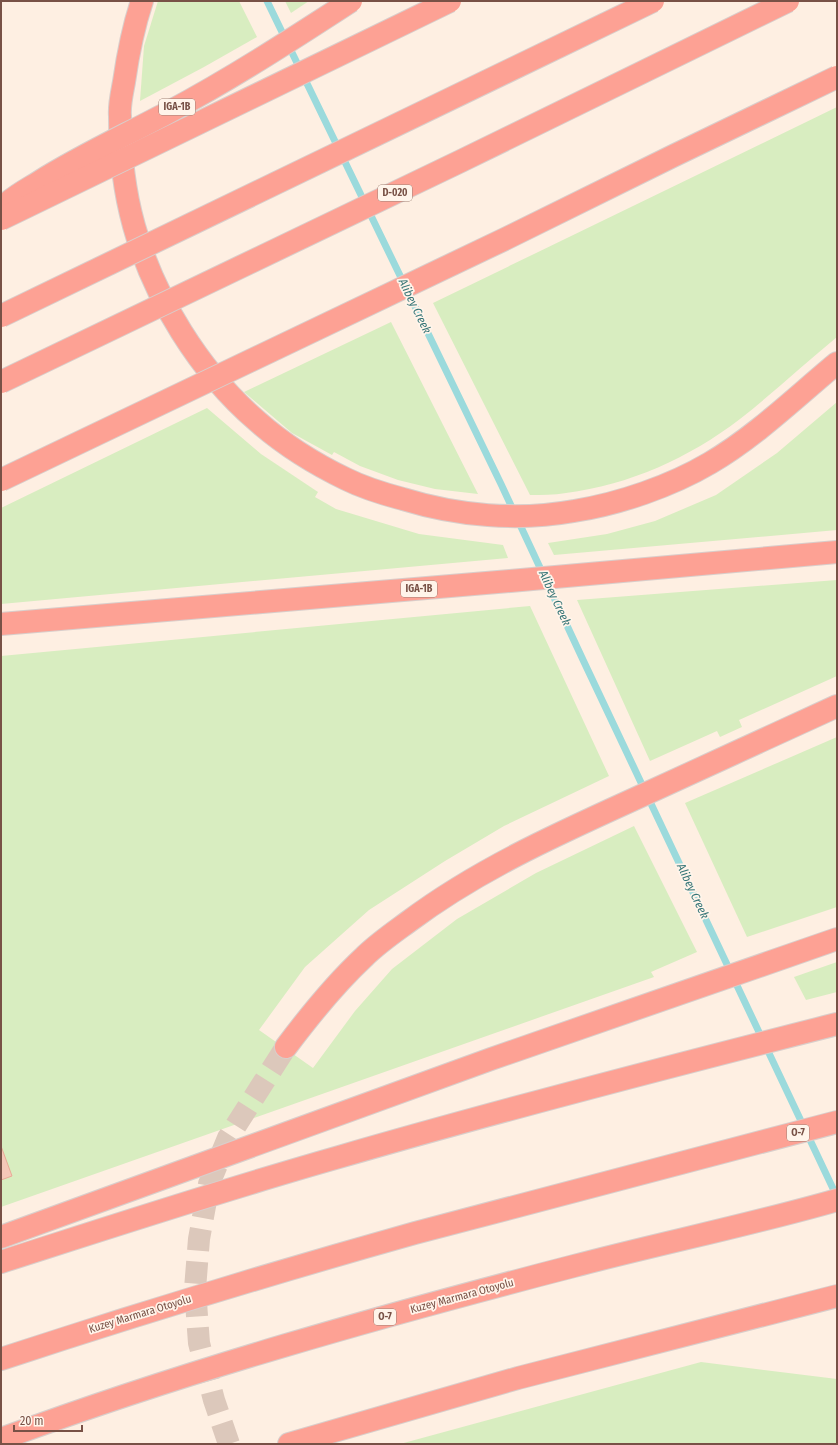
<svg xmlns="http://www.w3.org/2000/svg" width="838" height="1445" viewBox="0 0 838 1445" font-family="'Fira Sans Condensed',sans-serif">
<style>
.green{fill:#d8edc0}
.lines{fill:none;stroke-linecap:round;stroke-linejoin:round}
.stream{stroke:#9bdadc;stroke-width:7}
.building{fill:#f5c8b8;stroke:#e9ab97}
.highway-tunnel{stroke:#dcc8bb;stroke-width:22;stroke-dasharray:22 11;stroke-linecap:butt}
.highway-casing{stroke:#d9cecb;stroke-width:24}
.highway{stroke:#fda194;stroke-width:22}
.highway-bridge-casing{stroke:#d9cecb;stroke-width:24;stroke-linecap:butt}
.highway-bridge{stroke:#fda194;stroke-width:22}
.labels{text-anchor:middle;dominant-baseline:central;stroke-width:3.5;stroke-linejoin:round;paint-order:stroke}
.shield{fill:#fff4ea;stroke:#a08277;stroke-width:1}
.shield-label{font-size:10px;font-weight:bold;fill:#785146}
.street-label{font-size:11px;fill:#785146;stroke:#fff4ea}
.water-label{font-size:12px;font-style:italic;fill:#367577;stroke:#fff4ea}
</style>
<rect width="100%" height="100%" fill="#feefe2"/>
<g class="green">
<polygon points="158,1 239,1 257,37 204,67 140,101 144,46"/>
<polygon points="285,1 309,1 291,13"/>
<path d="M837,107V337C804,364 773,393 740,419C689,458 629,485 566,493C554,495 542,495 530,495L433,303Z"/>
<polygon points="391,322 478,494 435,489 398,480 360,466 334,452 332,455 292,433 244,392"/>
<polygon points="837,402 837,530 554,555 548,543 607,534 655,521 716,495 777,453"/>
<polygon points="207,408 261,454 318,492 315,497 336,509 419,534 503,545 508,558 1,604 1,508"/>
<polygon points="837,580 837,676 739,720 742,727 720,737 717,731 650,761 577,600"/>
<polygon points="530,606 609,776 504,826 445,861 369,910 305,967 259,1030 313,1068 355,1011 392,969 457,919 536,873 634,826 697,952 651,972 654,977 1,1207 1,656"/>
<polygon points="837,737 837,907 747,937 685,803"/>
<polygon points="837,962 837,992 806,1000 794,977"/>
<polygon points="701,1362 837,1379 837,1444 400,1444"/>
</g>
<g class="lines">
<polyline class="stream" points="267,1 501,484 584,662 837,1197"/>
</g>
<polygon class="building" points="1,1146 12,1176 1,1180"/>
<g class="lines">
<polyline class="highway-tunnel" points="229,1444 214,1400 199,1343 195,1289 199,1239 209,1184 228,1138 286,1047"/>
<g class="highway-casing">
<g id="highway">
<path d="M142,1C133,28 128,54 124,82C122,93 119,105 120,116C120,152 124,190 134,226C154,298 200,372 257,421C283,444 315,464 346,479C364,488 384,494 403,499C458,516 518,521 574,511C619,504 671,486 710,463C755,437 797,396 837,363"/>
<polyline points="1,624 510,581 837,552"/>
<path d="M286,1047C310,1015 335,984 364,957C377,944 393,933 408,922C476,871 553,836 630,801C699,769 768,738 837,706"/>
<polyline points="1,1237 491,1059 837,939"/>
<path d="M1,1262C113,1226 226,1189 339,1157C504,1109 671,1066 837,1024"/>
<path d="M1,1359C138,1314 276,1272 415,1233C555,1195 696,1160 837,1122"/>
<path d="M1,1439C188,1370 381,1316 574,1266C661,1243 750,1225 837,1200"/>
<polyline points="289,1444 518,1378 837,1296"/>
</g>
</g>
<use href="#highway" class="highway"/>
<g class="highway-bridge-casing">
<g id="highway-bridge">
<path d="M2,208C12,197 26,190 39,182C80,156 124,136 167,113C231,79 291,40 351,1"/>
<polyline points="1,219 450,1"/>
<polyline points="1,316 653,1"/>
<polyline points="1,382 461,161 788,1"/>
<polyline points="1,480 505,239 673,156 837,77"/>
</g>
</g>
<use href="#highway-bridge" class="highway-bridge"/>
</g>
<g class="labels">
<g class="shield">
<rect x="159" y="99" width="36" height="16" rx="3"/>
<rect x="378" y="185" width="34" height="16" rx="3"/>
<rect x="401" y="581" width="36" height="16" rx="3"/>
<rect x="787" y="1125" width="22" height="16" rx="3"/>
<rect x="374" y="1309" width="22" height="16" rx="3"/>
</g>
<g class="shield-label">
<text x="177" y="107">IGA-1B</text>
<text x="395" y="193">D-020</text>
<text x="419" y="589">IGA-1B</text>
<text x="798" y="1133">O-7</text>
<text x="385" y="1317">O-7</text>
</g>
<g class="street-label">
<text transform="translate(462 1296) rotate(-15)">Kuzey Marmara Otoyolu</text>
<text transform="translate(140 1314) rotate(-17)">Kuzey Marmara Otoyolu</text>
</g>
<g class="water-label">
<text transform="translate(415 306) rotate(64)">Alibey Creek</text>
<text transform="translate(555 598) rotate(65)">Alibey Creek</text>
<text transform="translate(693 891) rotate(65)">Alibey Creek</text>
</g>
</g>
<rect width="838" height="1445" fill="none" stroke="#785146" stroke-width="4"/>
<path d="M14 1425v6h68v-6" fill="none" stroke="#785146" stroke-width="2"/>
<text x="20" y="1425" font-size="12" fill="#785146" stroke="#fff4ea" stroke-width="3" paint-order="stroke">20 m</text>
</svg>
